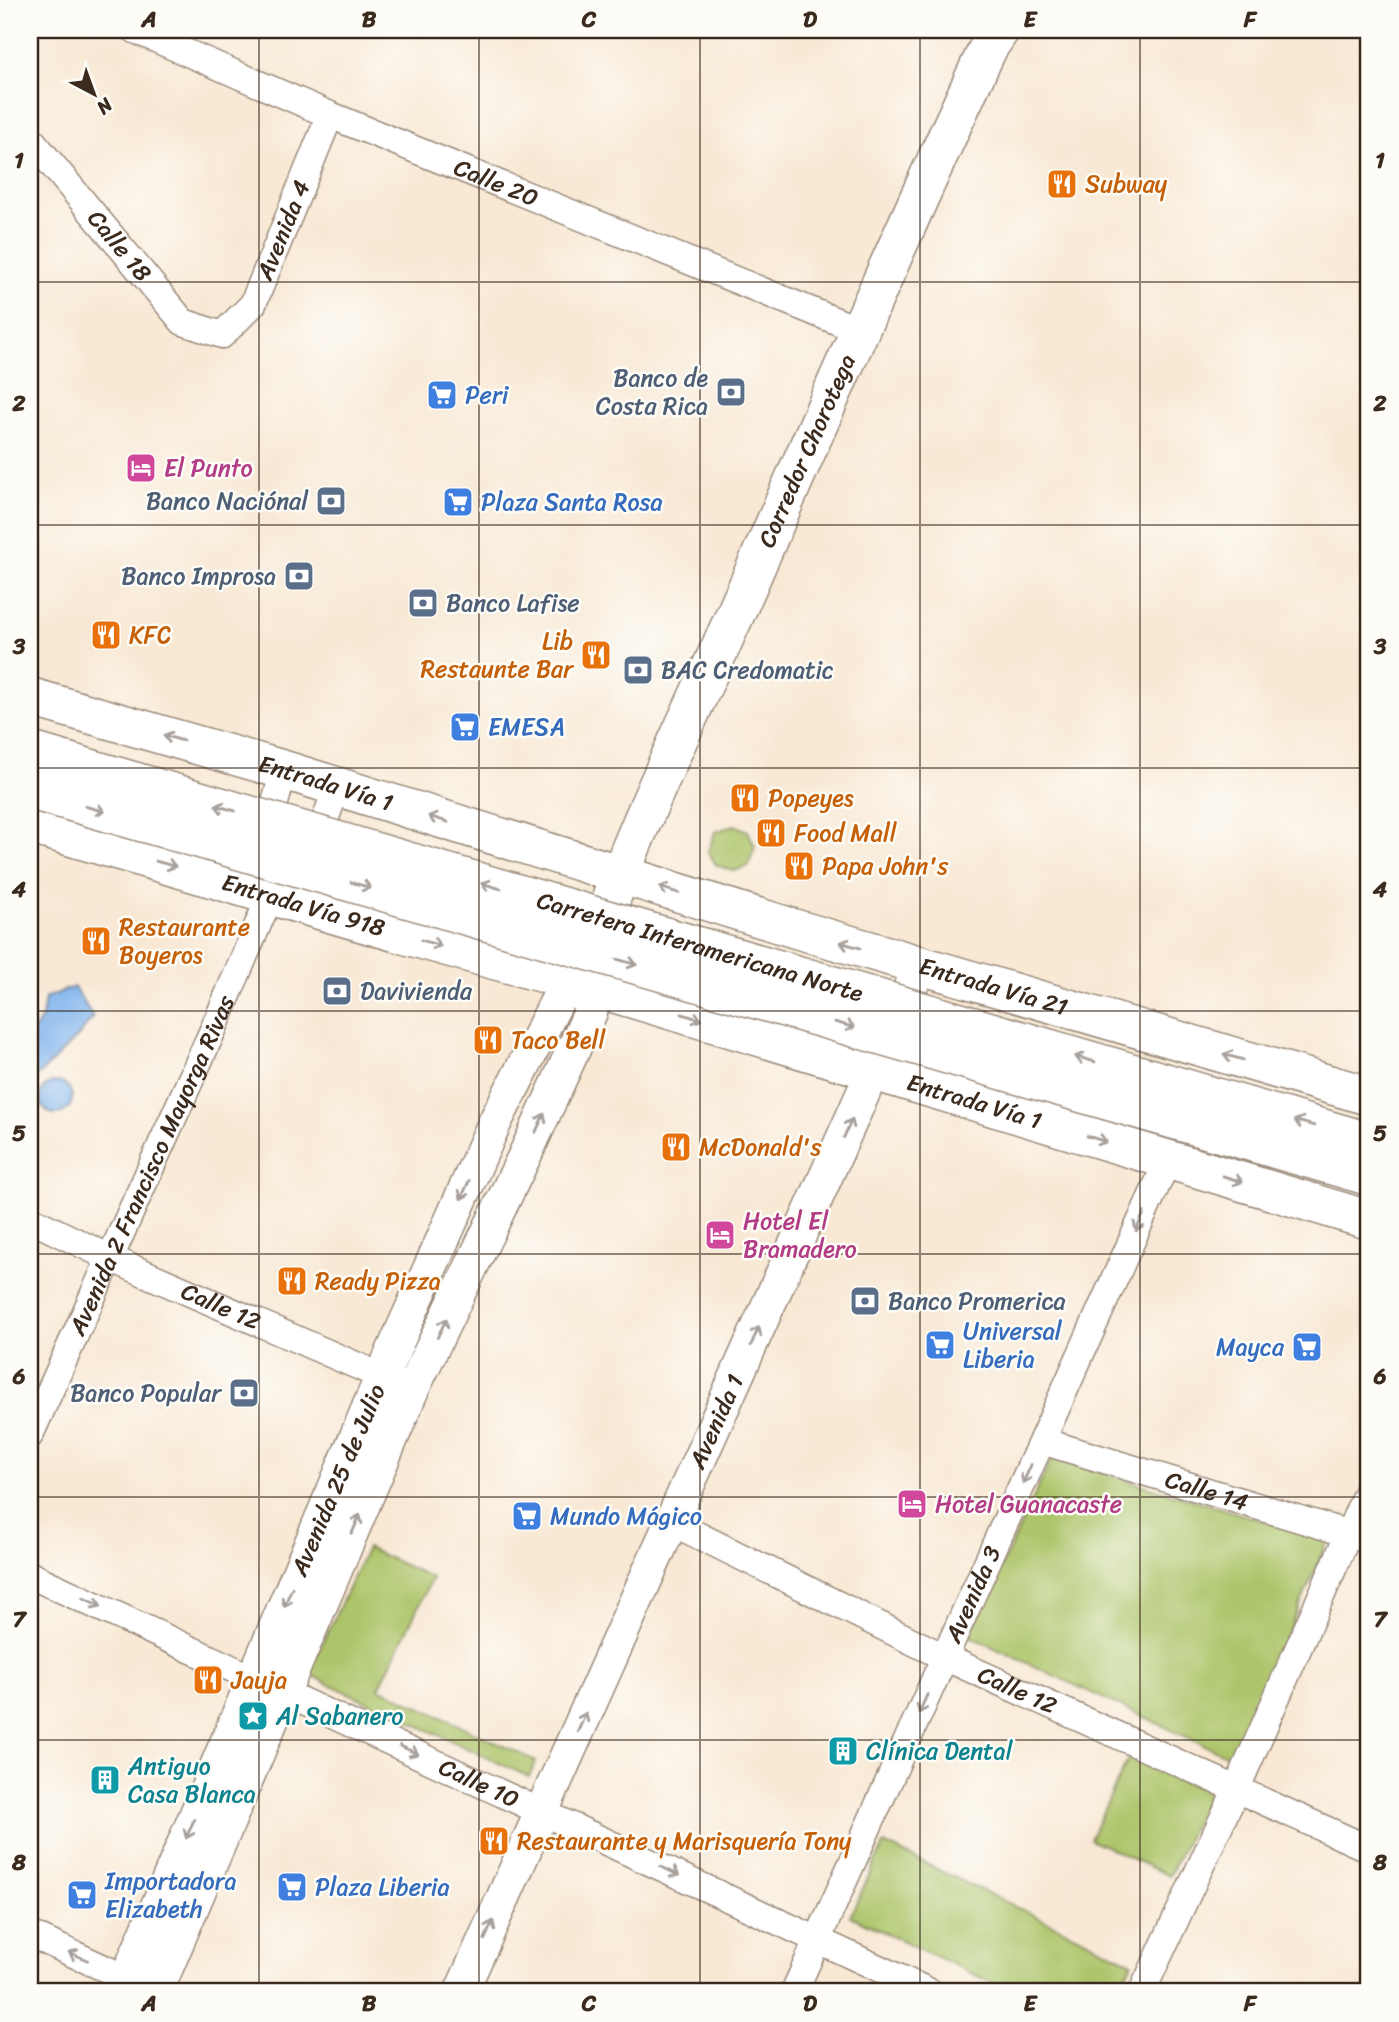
<svg xmlns="http://www.w3.org/2000/svg" width="1399" height="2022" viewBox="0 0 1399 2022" font-family="Sriracha,sans-serif">
<style>
.green{fill:#adc56a;stroke:#747844;stroke-width:2}
.water{fill:#7fb2ec;stroke:#5d6e85;stroke-width:2}
.lines{fill:none;stroke-linecap:round;stroke-linejoin:round}
.minor-casing{stroke:#9a8979;stroke-width:29}
.tertiary-casing{stroke:#9a8979;stroke-width:36}
.primary-casing{stroke:#9a8979;stroke-width:41}
.minor{stroke:#fff;stroke-width:26}
.tertiary{stroke:#fff;stroke-width:33}
.primary{stroke:#fff;stroke-width:38}
.trunk-bridge-casing{stroke:#9a8979;stroke-width:41;stroke-linecap:butt}
.trunk-bridge{stroke:#fff;stroke-width:38}
.oneway{stroke:#a79f9a}
.grid{fill:none;stroke:#3b2a1e;stroke-width:2;stroke-opacity:0.55}
.labels{text-anchor:middle;dominant-baseline:central;stroke-width:5;stroke-linejoin:round;paint-order:stroke}
.street-label{font-size:24px;fill:#3b2a1e;stroke:#fdfcf7}
.food-label{font-size:24px;fill:#c56008;stroke:#fdfcf7;text-anchor:start}
.service-label{font-size:24px;fill:#4e5e75;stroke:#fdfcf7;text-anchor:end}
.shop-label{font-size:24px;fill:#366cbe;stroke:#fdfcf7;text-anchor:start}
.hotel-label{font-size:24px;fill:#b23c85;stroke:#fdfcf7;text-anchor:start}
.culture-label{font-size:24px;fill:#0d838f;stroke:#fdfcf7;text-anchor:start}
.neatline{fill:none;stroke:#3b2a1e;stroke-width:2.5}
.grid-label{font-size:23px;text-anchor:middle;font-weight:bold;fill:#3b2a1e}
</style>
<rect width="100%" height="100%" fill="#fdfcf7"/>
<filter id="ink" filterUnits="userSpaceOnUse"><feTurbulence type="fractalNoise" baseFrequency=".0143" numOctaves="2"/><feDisplacementMap in="SourceGraphic" scale="14" xChannelSelector="R" yChannelSelector="G"/><feConvolveMatrix kernelMatrix="1 2 1 2 8 2 1 2 1" color-interpolation-filters="sRGB"/></filter>
<filter id="wash" filterUnits="userSpaceOnUse"><feTurbulence type="fractalNoise" baseFrequency=".00686" numOctaves="4" result="noise"/><feDisplacementMap in="SourceGraphic" scale="28" xChannelSelector="R" yChannelSelector="G"/><feGaussianBlur stdDeviation="1.57" result="paint"/><feColorMatrix in="noise" values="0 0 0 0 0 0 0 0 0 0 0 0 0 0 0 0 0 1.4 0 .05"/><feComposite in="paint" operator="in"/></filter>
<g filter="url(#wash)">
<rect width="100%" height="100%" fill="#f8e8d4"/>
<g class="green">
<polygon points="734,825 748,831 755,847 748,866 734,871 716,865 708,851 715,832"/>
<polygon points="1052,1458 1328,1540 1234,1759 969,1636"/>
<polygon points="367,1548 432,1578 379,1688 536,1761 529,1777 308,1674"/>
<polygon points="1130,1755 1209,1793 1169,1876 1090,1839"/>
<polygon points="884,1844 1132,1962 1117,1992 1011,1992 850,1916"/>
</g>
<g class="water">
<polygon points="74,987 93,1017 79,1035 38,1076 30,1069 30,1037 42,1018 45,998"/>
<circle cx="56" cy="1098" r="16"/>
</g>
</g>
<g filter="url(#ink)">
<g class="lines">
<g class="minor-casing">
<g id="minor">
<path id="s1" d="M135,30L330,115L861,331"/>
<path id="s2" d="M30,138L183,322L222,335L253,304L330,115"/>
<polyline points="266,836 284,770"/>
<polyline points="315,849 337,786"/>
<path id="s3" d="M30,1219L110,1258L399,1384"/>
<path id="s4" d="M30,1435L213,1030L271,894"/>
<path id="s5" d="M1042,1441L1369,1540"/>
<path id="s6" d="M671,1522L944,1657L1369,1849"/>
<path id="s7" d="M30,1575L930,1992"/>
<polyline points="30,1934 143,1986"/>
<path id="s8" d="M794,1992L1168,1160"/>
<polyline points="1142,1992 1237,1788 1369,1487"/>
</g>
</g>
<g class="tertiary-casing">
<g id="tertiary">
<path id="s9" d="M121,1992L382,1376L495,1122L559,997L580,983L591,1011L525,1155L412,1390L156,1992"/>
<path id="s10" d="M461,1992L920,966"/>
</g>
</g>
<g class="primary-casing">
<g id="primary">
<path id="s11" d="M30,697L284,770L796,929L1369,1096"/>
<path id="s12" d="M30,825C213,877 395,935 580,983L1369,1220"/>
<path id="s13" d="M612,896C653,787 706,683 752,576C829,399 906,223 988,48L1000,30"/>
</g>
</g>
<use href="#minor" class="minor"/>
<use href="#tertiary" class="tertiary"/>
<use href="#primary" class="primary"/>
<g class="trunk-bridge-casing">
<g id="trunk-bridge">
<path id="s14" d="M30,751L1369,1142"/>
<polyline points="30,790 1369,1176"/>
</g>
</g>
<use href="#trunk-bridge" class="trunk-bridge"/>
</g>
<defs><path id="oneway-shaft" d="M-6 0H5M1.5-3L5.5 0L1.5 3" fill="none" stroke-width="1.6" stroke-linecap="round" stroke-linejoin="round" transform="scale(1.75)"/></defs>
<g class="oneway">
<use href="#oneway-shaft" transform="translate(173 738) rotate(-164)"/>
<use href="#oneway-shaft" transform="translate(225 808) rotate(-164)"/>
<use href="#oneway-shaft" transform="translate(95 809) rotate(16)"/>
<use href="#oneway-shaft" transform="translate(438 819) rotate(-162)"/>
<use href="#oneway-shaft" transform="translate(166 864) rotate(16)"/>
<use href="#oneway-shaft" transform="translate(361 885) rotate(16)"/>
<use href="#oneway-shaft" transform="translate(491 886) rotate(-164)"/>
<use href="#oneway-shaft" transform="translate(669 890) rotate(-162)"/>
<use href="#oneway-shaft" transform="translate(431 943) rotate(17)"/>
<use href="#oneway-shaft" transform="translate(850 945) rotate(-164)"/>
<use href="#oneway-shaft" transform="translate(627 962) rotate(16)"/>
<use href="#oneway-shaft" transform="translate(692 1017) rotate(17)"/>
<use href="#oneway-shaft" transform="translate(845 1025) rotate(16)"/>
<use href="#oneway-shaft" transform="translate(1233 1057) rotate(-164)"/>
<use href="#oneway-shaft" transform="translate(1085 1059) rotate(-164)"/>
<use href="#oneway-shaft" transform="translate(540 1123) rotate(-65)"/>
<use href="#oneway-shaft" transform="translate(1304 1123) rotate(-164)"/>
<use href="#oneway-shaft" transform="translate(848 1128) rotate(-66)"/>
<use href="#oneway-shaft" transform="translate(1097 1139) rotate(17)"/>
<use href="#oneway-shaft" transform="translate(1233 1179) rotate(17)"/>
<use href="#oneway-shaft" transform="translate(465 1190) rotate(114)"/>
<use href="#oneway-shaft" transform="translate(1140 1222) rotate(114)"/>
<use href="#oneway-shaft" transform="translate(442 1328) rotate(-64)"/>
<use href="#oneway-shaft" transform="translate(755 1336) rotate(-66)"/>
<use href="#oneway-shaft" transform="translate(1027 1474) rotate(114)"/>
<use href="#oneway-shaft" transform="translate(356 1524) rotate(-67)"/>
<use href="#oneway-shaft" transform="translate(288 1597) rotate(113)"/>
<use href="#oneway-shaft" transform="translate(92 1602) rotate(25)"/>
<use href="#oneway-shaft" transform="translate(923 1704) rotate(114)"/>
<use href="#oneway-shaft" transform="translate(582 1722) rotate(-66)"/>
<use href="#oneway-shaft" transform="translate(409 1750) rotate(25)"/>
<use href="#oneway-shaft" transform="translate(190 1829) rotate(113)"/>
<use href="#oneway-shaft" transform="translate(670 1871) rotate(25)"/>
<use href="#oneway-shaft" transform="translate(489 1930) rotate(-66)"/>
<use href="#oneway-shaft" transform="translate(78 1956) rotate(-156)"/>
</g>
</g>
<path class="grid" d="M259,30V1992M479,30V1992M700,30V1992M920,30V1992M1140,30V1992M30,282H1369M30,525H1369M30,768H1369M30,1011H1369M30,1254H1369M30,1497H1369M30,1740H1369"/>
<defs>
<g id="restaurant-square" transform="scale(1.575)"><rect x="-9" y="-9" width="18" height="18" rx="4" fill="#e8710a" stroke="#fdfcf7"/><path d="M-5-6h1v4h1v-4h1v4h1v-4h1v5L-1.5 .5V6h-2V.5L-5-1ZM5-6V6H3V1.5H1.5Q1.5-4 5-6Z" fill="#fff"/></g>
<g id="bank-square" transform="scale(1.575)"><rect x="-9" y="-9" width="18" height="18" rx="4" fill="#5c6f8a" stroke="#fdfcf7"/><path d="M-6-4H6V4H-6ZM0-2.3a2.3 2.3 0 1 0 0 4.6a2.3 2.3 0 1 0 0-4.6Z" fill="#fff"/></g>
<g id="supermarket-square" transform="scale(1.575)"><rect x="-9" y="-9" width="18" height="18" rx="4" fill="#3f7fe0" stroke="#fdfcf7"/><path d="M-6-5.5h2.5l.6 2H6L4.5 2H-2.5L-4.4-4H-6ZM-1.5 3.2a1.3 1.3 0 1 0 .1 0ZM3 3.2a1.3 1.3 0 1 0 .1 0Z" fill="#fff"/></g>
<g id="hotel-square" transform="scale(1.575)"><rect x="-9" y="-9" width="18" height="18" rx="4" fill="#d1479c" stroke="#fdfcf7"/><path d="M-6-4.5h1.5V1H6V5H4.5V3h-9V5H-6ZM-4 0a1.8 1.8 0 1 1 3.6 0ZM.5 0V-2.5h3Q6-2.5 6 0Z" fill="#fff"/></g>
<g id="sight-square" transform="scale(1.575)"><rect x="-9" y="-9" width="18" height="18" rx="4" fill="#0f9aa8" stroke="#fdfcf7"/><path d="M0-6L1.8-2.2L6-1.7L2.9 1.2L3.7 5.4L0 3.3L-3.7 5.4L-2.9 1.2L-6-1.7L-1.8-2.2Z" fill="#fff"/></g>
<g id="building-square" transform="scale(1.575)"><rect x="-9" y="-9" width="18" height="18" rx="4" fill="#0f9aa8" stroke="#fdfcf7"/><path d="M-4-6H4V6H1V3H-1V6H-4ZM-2.5-4.3h1.7v1.8h-1.7ZM.8-4.3h1.7v1.8H.8ZM-2.5-1h1.7V.8h-1.7ZM.8-1h1.7V.8H.8Z" fill="#fff"/></g>
</defs>
<g fill-rule="evenodd">
<use href="#restaurant-square" x="1062" y="184"/>
<use href="#bank-square" x="731" y="392"/>
<use href="#supermarket-square" x="442" y="395"/>
<use href="#hotel-square" x="141" y="468"/>
<use href="#bank-square" x="331" y="501"/>
<use href="#supermarket-square" x="458" y="502"/>
<use href="#bank-square" x="299" y="576"/>
<use href="#bank-square" x="423" y="603"/>
<use href="#restaurant-square" x="106" y="635"/>
<use href="#restaurant-square" x="596" y="655"/>
<use href="#bank-square" x="638" y="670"/>
<use href="#supermarket-square" x="465" y="727"/>
<use href="#restaurant-square" x="745" y="798"/>
<use href="#restaurant-square" x="771" y="833"/>
<use href="#restaurant-square" x="799" y="866"/>
<use href="#restaurant-square" x="96" y="941"/>
<use href="#bank-square" x="337" y="991"/>
<use href="#restaurant-square" x="488" y="1040"/>
<use href="#restaurant-square" x="676" y="1147"/>
<use href="#hotel-square" x="720" y="1235"/>
<use href="#restaurant-square" x="292" y="1281"/>
<use href="#bank-square" x="865" y="1301"/>
<use href="#supermarket-square" x="940" y="1345"/>
<use href="#supermarket-square" x="1307" y="1347"/>
<use href="#bank-square" x="244" y="1393"/>
<use href="#hotel-square" x="912" y="1504"/>
<use href="#supermarket-square" x="527" y="1516"/>
<use href="#restaurant-square" x="208" y="1680"/>
<use href="#sight-square" x="253" y="1716"/>
<use href="#building-square" x="843" y="1751"/>
<use href="#building-square" x="105" y="1780"/>
<use href="#restaurant-square" x="494" y="1841"/>
<use href="#supermarket-square" x="292" y="1887"/>
<use href="#supermarket-square" x="82" y="1895"/>
</g>
<g class="labels">
<g class="street-label">
<text stroke="none"><textPath href="#s1" startOffset="392">Calle 20</textPath></text>
<text stroke="none"><textPath href="#s2" startOffset="404">Avenida 4</textPath></text>
<text stroke="none"><textPath href="#s2" startOffset="140">Calle 18</textPath></text>
<text stroke="none"><textPath href="#s13" startOffset="486">Corredor Chorotega</textPath></text>
<text stroke="none"><textPath href="#s11" startOffset="308">Entrada Vía 1</textPath></text>
<text stroke="none"><textPath href="#s12" startOffset="285">Entrada Vía 918</textPath></text>
<text stroke="none"><textPath href="#s14" startOffset="698">Carretera Interamericana Norte</textPath></text>
<text stroke="none"><textPath href="#s11" startOffset="1006">Entrada Vía 21</textPath></text>
<text stroke="none"><textPath href="#s12" startOffset="984">Entrada Vía 1</textPath></text>
<text stroke="none"><textPath href="#s4" startOffset="296">Avenida 2 Francisco Mayorga Rivas</textPath></text>
<text stroke="none"><textPath href="#s3" startOffset="210">Calle 12</textPath></text>
<text stroke="none"><textPath href="#s10" startOffset="625">Avenida 1</textPath></text>
<text stroke="none"><textPath href="#s9" startOffset="556">Avenida 25 de Julio</textPath></text>
<text stroke="none"><textPath href="#s5" startOffset="172">Calle 14</textPath></text>
<text stroke="none"><textPath href="#s8" startOffset="436">Avenida 3</textPath></text>
<text stroke="none"><textPath href="#s6" startOffset="385">Calle 12</textPath></text>
<text stroke="none"><textPath href="#s7" startOffset="495">Calle 10</textPath></text>
</g>
<g class="food-label">
<text x="1085" y="184">Subway</text>
<text x="129" y="635">KFC</text>
<text x="573" y="641" text-anchor="end">Lib<tspan x="573" dy="28">Restaunte Bar</tspan></text>
<text x="768" y="798">Popeyes</text>
<text x="794" y="833">Food Mall</text>
<text x="822" y="866">Papa John's</text>
<text x="119" y="927">Restaurante<tspan x="119" dy="28">Boyeros</tspan></text>
<text x="511" y="1040">Taco Bell</text>
<text x="699" y="1147">McDonald's</text>
<text x="315" y="1281">Ready Pizza</text>
<text x="231" y="1680">Jauja</text>
<text x="517" y="1841">Restaurante y Marisquería Tony</text>
</g>
<g class="service-label">
<text x="708" y="378">Banco de<tspan x="708" dy="28">Costa Rica</tspan></text>
<text x="308" y="501">Banco Naciónal</text>
<text x="276" y="576">Banco Improsa</text>
<text x="446" y="603" text-anchor="start">Banco Lafise</text>
<text x="661" y="670" text-anchor="start">BAC Credomatic</text>
<text x="360" y="991" text-anchor="start">Davivienda</text>
<text x="888" y="1301" text-anchor="start">Banco Promerica</text>
<text x="221" y="1393">Banco Popular</text>
</g>
<g class="shop-label">
<text x="465" y="395">Peri</text>
<text x="481" y="502">Plaza Santa Rosa</text>
<text x="488" y="727">EMESA</text>
<text x="963" y="1331">Universal<tspan x="963" dy="28">Liberia</tspan></text>
<text x="1284" y="1347" text-anchor="end">Mayca</text>
<text x="550" y="1516">Mundo Mágico</text>
<text x="105" y="1881">Importadora<tspan x="105" dy="28">Elizabeth</tspan></text>
<text x="315" y="1887">Plaza Liberia</text>
</g>
<g class="hotel-label">
<text x="164" y="468">El Punto</text>
<text x="743" y="1221">Hotel El<tspan x="743" dy="28">Bramadero</tspan></text>
<text x="935" y="1504">Hotel Guanacaste</text>
</g>
<g class="culture-label">
<text x="276" y="1716">Al Sabanero</text>
<text x="866" y="1751">Clínica Dental</text>
<text x="128" y="1766">Antiguo<tspan x="128" dy="28">Casa Blanca</tspan></text>
</g>
</g>
<rect width="1399" height="2022" fill="none" stroke="#fdfcf7" stroke-width="77"/>
<g transform="translate(94 94) rotate(139)" stroke="#fdfcf7" stroke-width="5" paint-order="stroke">
<path d="M0-5L12 26L0 18L-12 26Z" fill="#3b2a1e"/>
<text y="-10" font-size="19" font-weight="bold" text-anchor="middle" fill="#3b2a1e">N</text>
</g>
<rect x="38" y="38" width="1322" height="1945" class="neatline"/>
<g class="grid-label">
<text x="149" y="27">A</text>
<text x="369" y="27">B</text>
<text x="589" y="27">C</text>
<text x="810" y="27">D</text>
<text x="1030" y="27">E</text>
<text x="1250" y="27">F</text>
<text x="19" y="168">1</text>
<text x="1380" y="168">1</text>
<text x="19" y="411">2</text>
<text x="1380" y="411">2</text>
<text x="19" y="654">3</text>
<text x="1380" y="654">3</text>
<text x="19" y="897">4</text>
<text x="1380" y="897">4</text>
<text x="19" y="1141">5</text>
<text x="1380" y="1141">5</text>
<text x="19" y="1384">6</text>
<text x="1380" y="1384">6</text>
<text x="19" y="1627">7</text>
<text x="1380" y="1627">7</text>
<text x="19" y="1870">8</text>
<text x="1380" y="1870">8</text>
<text x="149" y="2011">A</text>
<text x="369" y="2011">B</text>
<text x="589" y="2011">C</text>
<text x="810" y="2011">D</text>
<text x="1030" y="2011">E</text>
<text x="1250" y="2011">F</text>
</g>
</svg>
